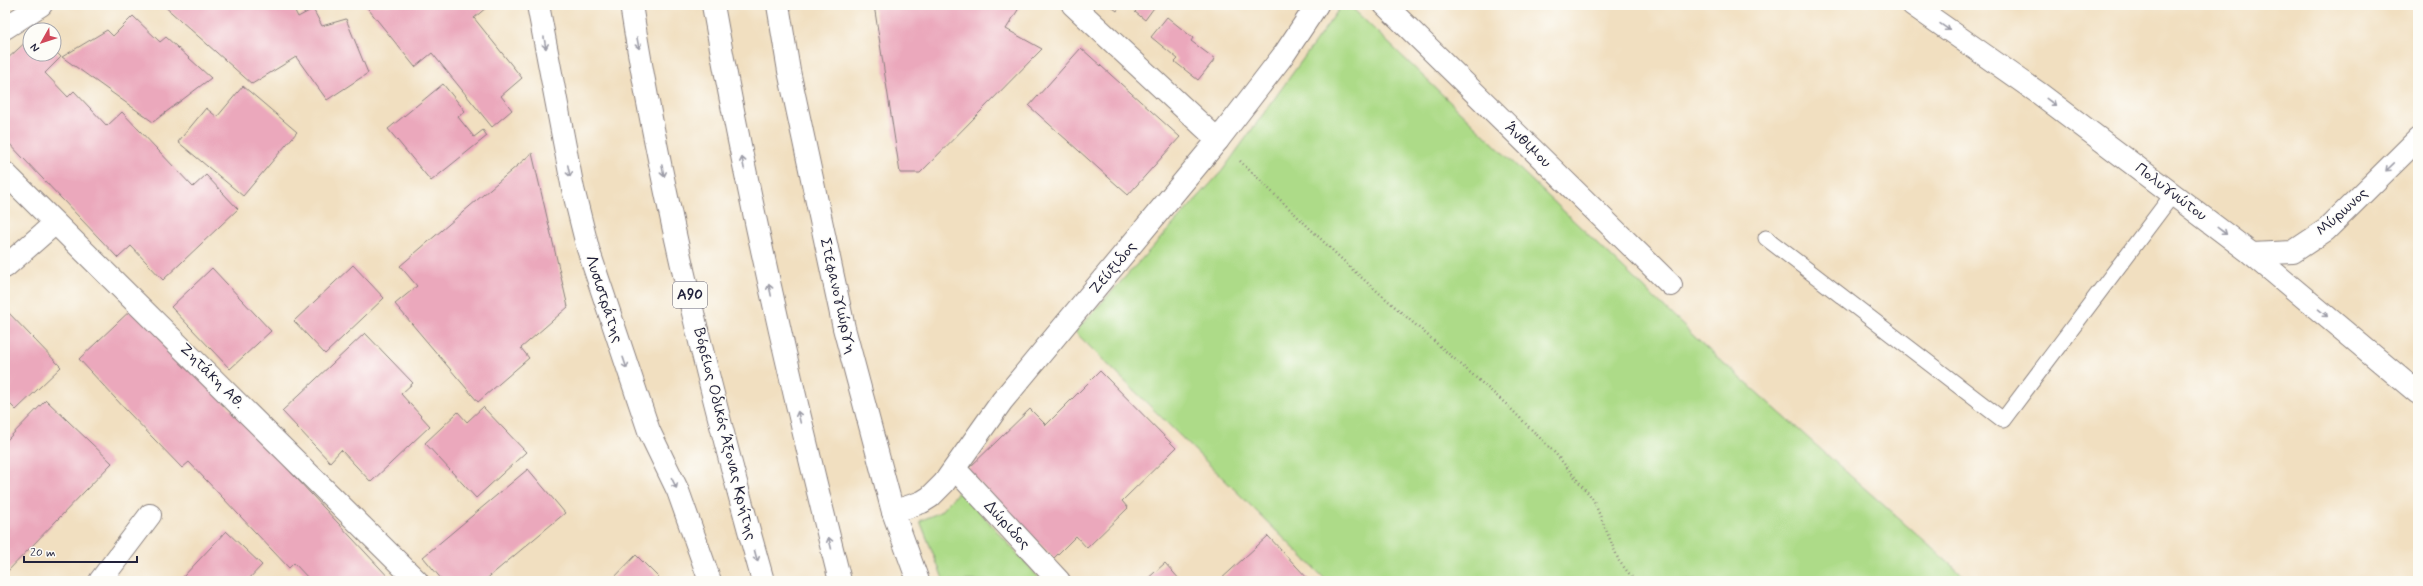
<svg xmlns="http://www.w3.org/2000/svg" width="2423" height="586" viewBox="0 0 2423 586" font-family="Mynerve,sans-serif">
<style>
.green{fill:#addb88;stroke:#687e62}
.building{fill:#eba8bc}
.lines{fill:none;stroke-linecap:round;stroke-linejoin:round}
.service-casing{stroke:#8a807e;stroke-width:17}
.minor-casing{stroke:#8a807e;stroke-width:24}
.motorway-casing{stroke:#8a807e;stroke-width:24}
.path{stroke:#8a807e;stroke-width:2.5;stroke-dasharray:1 3;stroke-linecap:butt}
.service{stroke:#fff;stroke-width:15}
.minor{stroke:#fff;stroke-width:22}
.motorway{stroke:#fff;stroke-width:22}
.oneway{stroke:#9c9ca7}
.labels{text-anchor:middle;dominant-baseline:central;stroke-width:3;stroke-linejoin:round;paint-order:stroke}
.shield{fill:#fdfcf7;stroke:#646373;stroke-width:1}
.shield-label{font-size:15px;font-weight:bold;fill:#22223b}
.street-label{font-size:16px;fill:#22223b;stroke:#fdfcf7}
</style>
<rect width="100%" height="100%" fill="#fdfcf7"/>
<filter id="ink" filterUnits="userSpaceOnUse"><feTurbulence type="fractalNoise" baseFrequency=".025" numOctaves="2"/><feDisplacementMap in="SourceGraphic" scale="8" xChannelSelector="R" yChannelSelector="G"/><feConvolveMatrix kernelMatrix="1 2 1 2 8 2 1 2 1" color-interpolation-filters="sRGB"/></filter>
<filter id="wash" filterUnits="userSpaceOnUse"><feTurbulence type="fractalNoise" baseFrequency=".012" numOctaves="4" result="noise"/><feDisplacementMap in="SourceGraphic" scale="16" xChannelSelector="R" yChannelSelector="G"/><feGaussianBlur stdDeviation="0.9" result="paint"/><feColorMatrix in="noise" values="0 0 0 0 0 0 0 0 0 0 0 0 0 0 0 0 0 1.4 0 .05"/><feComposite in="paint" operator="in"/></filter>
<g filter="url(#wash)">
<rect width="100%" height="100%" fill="#f1dfc0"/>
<g class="green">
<polygon points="1342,5 1349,5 1700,342 1969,581 1327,581 1075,332 1222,171"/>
<polygon points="960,490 1042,581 944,581 920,521 940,512"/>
</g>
<g id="blocks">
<g class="building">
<polygon points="163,5 292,5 298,17 313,9 322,26 346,19 368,73 327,100 296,57 252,84"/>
<polygon points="365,5 485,5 487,7 474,18 522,78 501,96 512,110 492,127 432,53 415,67"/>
<polygon points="874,5 1021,5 1006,29 1042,49 920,173 900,173"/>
<polygon points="1109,5 1121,5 1117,11"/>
<polygon points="1140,5 1156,5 1145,20 1135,12"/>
<polygon points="133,16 160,42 166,37 211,78 153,122 62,57 107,30 113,36"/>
<polygon points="1167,17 1193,38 1191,41 1215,59 1198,80 1175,62 1178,59 1151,37"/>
<polygon points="30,38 30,54 54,54 54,50 61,57 45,73 68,97 74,91 107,126 122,112 193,187 206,175 238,209 163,280 131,246 118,258 5,139 5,61"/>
<polygon points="1081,48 1180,137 1128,195 1029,106"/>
<polygon points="443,84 465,111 458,117 474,137 483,130 487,136 431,181 388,129"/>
<polygon points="243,86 297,132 243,196 178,142 206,108 217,117"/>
<polygon points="532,153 568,307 521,348 529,358 478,402 395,304 417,286 400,266"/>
<polygon points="353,265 384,298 325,354 294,321"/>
<polygon points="212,268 271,331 230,369 171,307"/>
<polygon points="134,307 285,466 392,581 311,581 294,563 289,568 189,462 182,468 127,411 79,359"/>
<polygon points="5,309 61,367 16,410 5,399"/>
<polygon points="365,333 413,383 401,394 430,426 371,482 341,450 330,462 282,411"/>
<polygon points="1100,371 1176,448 1122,501 1128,508 1087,548 1076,536 1054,558 967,470 1030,409 1046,425"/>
<polygon points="46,400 112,463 5,574 5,442"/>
<polygon points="483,407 526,452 476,498 425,443 458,412 467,422"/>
<polygon points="528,469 565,513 484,581 443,581 423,557"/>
<polygon points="226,531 262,565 247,581 185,581 182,578"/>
<polygon points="1268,536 1310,581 1219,581"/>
<polygon points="636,555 662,581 611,581"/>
<polygon points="1165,563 1181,581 1145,581"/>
</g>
</g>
</g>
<g filter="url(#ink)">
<use href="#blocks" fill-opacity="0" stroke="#8a807e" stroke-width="1"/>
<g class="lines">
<g class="service-casing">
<polyline id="service" points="1766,238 2003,420 2173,194"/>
</g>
<g class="minor-casing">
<g id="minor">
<polyline points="538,5 573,189 588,249 649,431 678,491 710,581"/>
<polyline points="778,5 789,71 844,328 893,512 918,581"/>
<polyline points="1073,5 1218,140"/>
<polyline points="1385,5 1671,285"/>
<polyline points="1913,5 2040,94 2252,254 2418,393"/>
<polyline points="5,28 41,5"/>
<polyline points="5,173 417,581"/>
<polyline points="2252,254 2293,252 2326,230 2418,139"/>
<polyline points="5,267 54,224"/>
<polyline points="955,469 1059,581"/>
<polyline points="893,512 922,502 930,497 944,483 1002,401 1218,140 1285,53 1317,5"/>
<polyline points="100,581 150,515"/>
</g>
</g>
<g class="motorway-casing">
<g id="motorway">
<path d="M631,5C662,199 710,392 763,581"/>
<path d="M713,5C748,199 792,390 840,581"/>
</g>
</g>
<polyline class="path" points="1240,161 1354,271 1506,404 1555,453 1593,499 1619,561 1635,581"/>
<use href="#service" class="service"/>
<use href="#minor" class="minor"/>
<use href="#motorway" class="motorway"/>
</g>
<defs><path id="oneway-shaft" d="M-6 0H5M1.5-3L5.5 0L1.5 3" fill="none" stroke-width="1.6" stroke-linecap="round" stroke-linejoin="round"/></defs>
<g class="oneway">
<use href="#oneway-shaft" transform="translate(1945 27) rotate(35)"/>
<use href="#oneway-shaft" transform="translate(545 43) rotate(80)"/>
<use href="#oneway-shaft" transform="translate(638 43) rotate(79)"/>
<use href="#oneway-shaft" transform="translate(2051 102) rotate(37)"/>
<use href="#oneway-shaft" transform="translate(743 163) rotate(-101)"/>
<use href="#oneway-shaft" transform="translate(2390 167) rotate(136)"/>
<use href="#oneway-shaft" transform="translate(569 171) rotate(78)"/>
<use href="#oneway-shaft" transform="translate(663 171) rotate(79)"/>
<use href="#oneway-shaft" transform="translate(2222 231) rotate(37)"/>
<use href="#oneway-shaft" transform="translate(770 290) rotate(-102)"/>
<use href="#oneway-shaft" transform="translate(2323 313) rotate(40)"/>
<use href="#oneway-shaft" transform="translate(625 363) rotate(71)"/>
<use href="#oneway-shaft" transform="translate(799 417) rotate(-103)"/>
<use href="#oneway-shaft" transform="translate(674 483) rotate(64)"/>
<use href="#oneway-shaft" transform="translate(830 543) rotate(-104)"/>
<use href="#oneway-shaft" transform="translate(756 556) rotate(75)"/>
</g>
</g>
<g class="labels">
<rect class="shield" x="673" y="282" width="34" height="26" rx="3"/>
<g class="shield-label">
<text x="690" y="295">Α90</text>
</g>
<g class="street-label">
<text transform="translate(1528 145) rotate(44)">Άνθιμου</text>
<text transform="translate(2171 192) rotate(37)">Πολυγνώτου</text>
<text transform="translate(2342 212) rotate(-42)">Μύρωνος</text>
<text transform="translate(1113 268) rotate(-50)">Ζεύξιδος</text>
<text transform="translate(838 296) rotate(77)">Στεφανογιώργη</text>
<text transform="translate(604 299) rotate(72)">Λυσιστράτης</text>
<text transform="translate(212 376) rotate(45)">Ζητάκη Αθ.</text>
<text transform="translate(725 434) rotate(76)">Βόρειος Οδικός Άξονας Κρήτης</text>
<text transform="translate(1007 525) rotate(47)">Δώριδος</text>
</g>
</g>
<rect width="2423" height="586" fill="none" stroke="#fdfcf7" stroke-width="20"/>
<g transform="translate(42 42) rotate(231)"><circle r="19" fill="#fdfcf7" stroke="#a5a5ac"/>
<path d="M0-3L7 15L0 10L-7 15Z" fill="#d1495b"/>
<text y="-6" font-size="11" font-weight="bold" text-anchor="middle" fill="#22223b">N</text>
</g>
<path d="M24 556v6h113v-6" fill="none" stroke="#22223b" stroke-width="2"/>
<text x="30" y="556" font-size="12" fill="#22223b" stroke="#fdfcf7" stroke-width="3" paint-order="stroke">20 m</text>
</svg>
